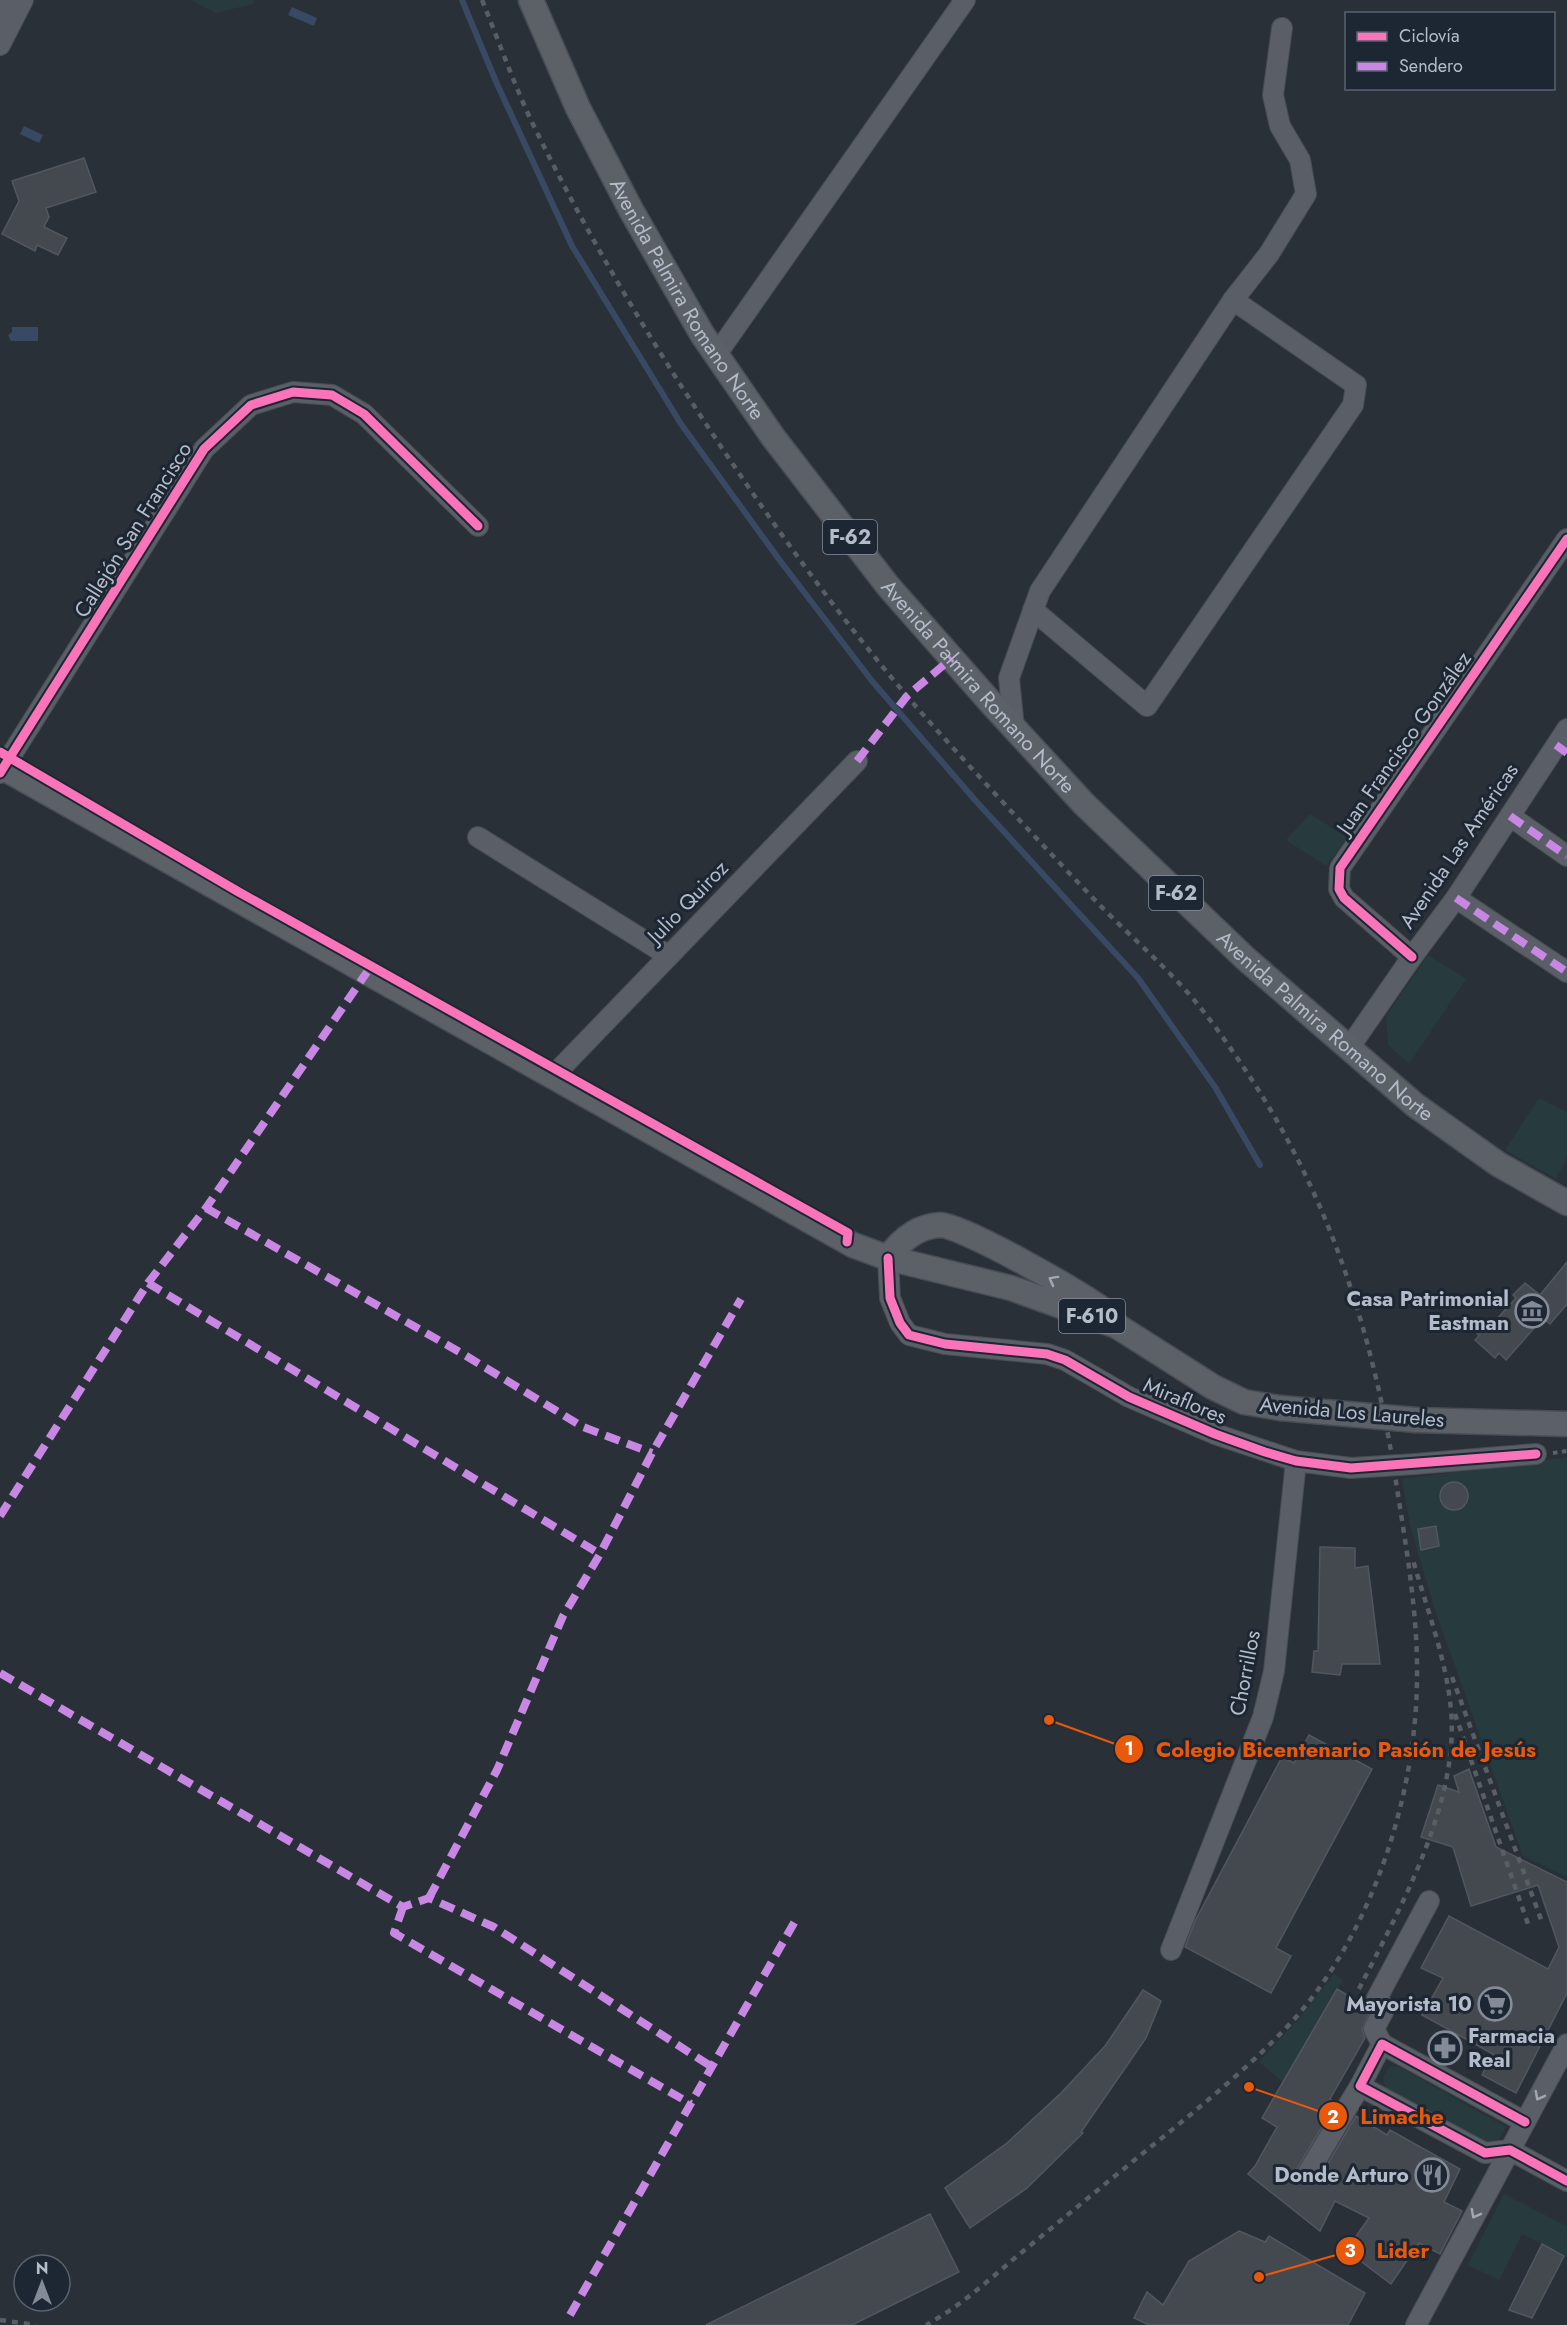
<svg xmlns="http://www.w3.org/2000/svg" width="1567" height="2325" viewBox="0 0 1567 2325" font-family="Jost,sans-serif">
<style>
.green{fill:#273a3e}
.water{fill:#384963}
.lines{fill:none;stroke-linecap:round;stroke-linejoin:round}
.stream{stroke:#384963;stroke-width:6}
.building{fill:#444950;stroke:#52575f;stroke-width:1.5}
.minor-casing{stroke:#484c53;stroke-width:22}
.major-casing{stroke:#484c55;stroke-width:27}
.path{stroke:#5d636a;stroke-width:4;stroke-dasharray:4.5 4.5;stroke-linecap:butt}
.minor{stroke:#5a5e66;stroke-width:20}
.major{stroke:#5c6168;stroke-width:24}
.rail{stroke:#595d64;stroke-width:4.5;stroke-dasharray:6 6;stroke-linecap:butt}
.minor-bridge-casing{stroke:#484c53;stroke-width:22;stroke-linecap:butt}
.major-bridge-casing{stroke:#484c55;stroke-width:27;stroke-linecap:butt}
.minor-bridge{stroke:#5a5e66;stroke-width:20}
.major-bridge{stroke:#5c6168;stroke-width:24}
.quiet{stroke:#c787e3;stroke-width:8;stroke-dasharray:15 8;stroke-linecap:butt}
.cycleway-casing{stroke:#1d2633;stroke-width:13}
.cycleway{stroke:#fb73b8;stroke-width:9}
.oneway{stroke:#a2aab6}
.oneway2{stroke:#a2a9b5}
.labels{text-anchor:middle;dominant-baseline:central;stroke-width:6;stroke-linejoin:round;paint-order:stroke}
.shield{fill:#1d2633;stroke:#878f9c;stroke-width:1.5}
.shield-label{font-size:20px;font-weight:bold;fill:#b4bcc9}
.street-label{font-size:21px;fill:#b4bcc9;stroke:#1d2633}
.poi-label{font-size:21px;font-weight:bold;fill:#b4bcc9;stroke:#1d2633;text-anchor:end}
.leader{fill:none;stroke:#e8590c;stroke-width:2}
.callout-dot{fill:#e8590c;stroke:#1d2633;stroke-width:2}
.mark-label{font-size:18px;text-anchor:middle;font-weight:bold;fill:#fff}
.callout-label{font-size:22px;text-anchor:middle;font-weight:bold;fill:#e8590c;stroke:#1d2633;stroke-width:6;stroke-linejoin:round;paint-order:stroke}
</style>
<rect width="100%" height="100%" fill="#2a3038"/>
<g class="green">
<polygon points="191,0 254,0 253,4 216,13"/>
<polygon points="1310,814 1348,838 1326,866 1286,840"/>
<polygon points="1428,955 1466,979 1409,1064 1388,1045 1386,1016"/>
<polygon points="1539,1098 1567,1112 1567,1158 1556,1179 1505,1150"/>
<polygon points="1567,1457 1567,1877 1523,1856 1435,1610 1411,1530 1402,1479"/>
<polygon points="1334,1974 1343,1980 1283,2082 1259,2062 1302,2015"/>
<polygon points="1398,2066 1506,2127 1494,2149 1385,2087 1383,2077 1389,2067"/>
<polygon points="1504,2194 1567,2226 1567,2257 1522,2234 1499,2280 1468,2265"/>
</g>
<g class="water">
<polygon points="292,7 317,18 314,26 288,15"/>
<polygon points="24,126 43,135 39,143 20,134"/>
<polygon points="12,327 38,327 38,341 11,341 8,335 12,332"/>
</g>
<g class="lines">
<polyline class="stream" points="462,0 497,84 572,246 681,424 778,558 872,681 975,800 1138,978 1215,1087 1260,1165"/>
</g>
<g class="building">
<polygon points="84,158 96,192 46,208 49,217 44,227 67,238 58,255 37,245 35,251 2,234 19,201 12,181"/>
<polygon points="1567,1262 1567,1304 1550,1324 1543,1318 1506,1360 1499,1353 1495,1358 1475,1340 1479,1336 1477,1333 1490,1319 1493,1323 1516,1298 1513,1295 1525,1283 1540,1295"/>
<circle cx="1454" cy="1496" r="14"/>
<polygon points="1436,1526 1439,1546 1421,1550 1418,1529"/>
<polygon points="1320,1547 1355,1548 1355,1568 1368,1566 1380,1664 1342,1664 1340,1675 1312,1672 1314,1651 1318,1651"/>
<polygon points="1309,1735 1372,1769 1276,1948 1291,1956 1271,1993 1185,1947 1195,1921 1282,1757 1294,1763"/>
<polygon points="1469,1769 1496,1847 1567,1882 1567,1993 1516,2093 1482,2075 1493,2054 1422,2015 1443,1978 1421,1968 1449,1916 1548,1969 1559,1947 1538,1885 1471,1906 1453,1847 1421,1837 1438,1785 1459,1792 1454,1776"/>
<polygon points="1337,1989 1371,2009 1362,2029 1365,2038 1330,2099 1336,2103 1298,2167 1296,2173 1298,2179 1307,2185 1318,2180 1356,2116 1387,2135 1390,2130 1460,2169 1444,2202 1462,2211 1440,2254 1419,2243 1391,2284 1346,2250 1369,2218 1335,2201 1320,2231 1248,2174 1255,2166 1277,2127 1262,2118"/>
<polygon points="1143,1990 1161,2001 1146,2038 1081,2132 1083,2133 1027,2188 970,2228 945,2188 1007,2143 1061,2093 1105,2046"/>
<polygon points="930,2214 959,2272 852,2325 706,2325"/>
<polygon points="1239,2231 1265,2242 1269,2236 1365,2293 1348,2325 1149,2325 1134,2318 1147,2292 1163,2305 1189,2261"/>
<polygon points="1542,2244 1564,2256 1532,2318 1509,2310"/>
</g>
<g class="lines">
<g class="minor-casing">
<g id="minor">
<polyline points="0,12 6,0"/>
<polyline points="0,45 23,0"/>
<polyline points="716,355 965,0"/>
<polyline points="1033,610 1147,706 1353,405 1356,385 1233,300"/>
<polyline points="1014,728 1009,678 1040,591 1233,300 1269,254 1306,194 1300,160 1280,126 1273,95 1282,28"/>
<polyline points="0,773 204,449 251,405 293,392 332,395 364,414 478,526"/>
<polyline points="1510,816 1567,856"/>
<polyline points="478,837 669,956"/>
<polyline points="1456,898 1567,972"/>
<polyline points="1412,957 1344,898 1339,889 1340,868 1567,539"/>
<polyline points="1349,1048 1412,957 1456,898 1567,729"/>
<polyline points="553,1076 857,761"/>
<polyline points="888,1258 890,1298 900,1323 909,1335 945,1344 1047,1354 1065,1360 1129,1397 1215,1434 1296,1461 1351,1468"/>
<polyline points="1415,1464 1536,1454"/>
<polyline points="1171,1950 1263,1717 1274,1671 1296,1461"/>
<polyline points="1382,2044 1374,2029 1385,2008 1377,1998 1429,1901"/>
<polyline points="1525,2122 1382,2044 1360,2086 1485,2153 1510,2150 1567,2181"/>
<polyline points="1308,2173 1360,2086"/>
<polyline points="1416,2325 1567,2044"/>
</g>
</g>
<g class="major-casing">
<g id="major">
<path id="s1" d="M531,0L578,108L631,210L702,334L773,437L888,586L992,704L1084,804L1246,959L1415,1105L1498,1164L1567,1203"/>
<polyline points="0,766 853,1245 888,1258 1011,1288 1117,1326 1213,1387 1244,1402 1280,1408"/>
<path d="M888,1258C901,1240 917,1226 940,1225C962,1225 1083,1294 1103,1310"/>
<polyline points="1416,1420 1567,1424"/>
</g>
</g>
<polyline class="path" points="1553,1453 1567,1451"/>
<use href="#minor" class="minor"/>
<use href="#major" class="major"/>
<g class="rail">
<path d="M482,0C498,39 512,79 530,118C583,228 646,334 714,436C779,534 848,629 926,718C979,777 1034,836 1089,894C1121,928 1158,959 1189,994C1210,1018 1230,1047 1248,1074C1330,1197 1374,1337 1396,1482C1406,1546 1418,1614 1417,1679C1416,1799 1370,1940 1286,2028C1237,2079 1180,2123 1126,2167C1089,2197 1053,2227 1016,2257C988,2281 959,2307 926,2325"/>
<polyline points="1452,1677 1542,1922"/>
<polyline points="1455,1714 1528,1924"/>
<path d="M1359,1989C1401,1906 1463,1797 1450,1701C1444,1653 1426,1606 1413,1560"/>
<polyline points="0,2320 36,2325"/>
</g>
<g class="minor-bridge-casing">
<polyline id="minor-bridge" points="1351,1468 1415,1464"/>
</g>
<g class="major-bridge-casing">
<polyline id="major-bridge" points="1280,1408 1416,1420"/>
</g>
<use href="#minor-bridge" class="minor-bridge"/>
<use href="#major-bridge" class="major-bridge"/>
<g class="quiet">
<polyline points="1556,745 1567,753"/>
<polyline points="857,761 907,696 952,658"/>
<polyline points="1510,816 1567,856"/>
<polyline points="1456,898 1567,972"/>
<polyline points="206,1208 463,1354 583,1427 652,1453"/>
<polyline points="148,1283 600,1554"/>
<polyline points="0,1516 148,1283 206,1208 367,972"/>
<polyline points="0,1673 403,1907 429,1898 494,1927 712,2067"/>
<polyline points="429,1898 497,1770 563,1616 600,1554 652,1453 741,1299"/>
<polyline points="403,1907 394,1933 691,2104"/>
<polyline points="570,2315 798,1916"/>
</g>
<g class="cycleway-casing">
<g id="cycleway">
<polyline points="0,752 237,891 848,1233 847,1242"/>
<polyline points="0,773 204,449 251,405 293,392 332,395 364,414 478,526"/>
<polyline points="1412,957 1344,898 1339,889 1340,868 1567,539"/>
<polyline points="888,1258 890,1298 900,1323 909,1335 945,1344 1047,1354 1065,1360 1129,1397 1215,1434 1265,1452 1296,1461 1351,1468 1536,1454"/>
<polyline points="1525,2122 1382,2044 1360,2086 1485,2153 1510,2150 1567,2181"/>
</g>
</g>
<use href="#cycleway" class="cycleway"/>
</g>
<defs><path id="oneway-chevron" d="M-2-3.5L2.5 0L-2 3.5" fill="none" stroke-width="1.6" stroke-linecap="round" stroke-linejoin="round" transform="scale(1.5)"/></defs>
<use class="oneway" href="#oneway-chevron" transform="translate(1053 1280) rotate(-151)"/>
<g class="oneway2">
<use href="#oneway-chevron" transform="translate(1539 2096) rotate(118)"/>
<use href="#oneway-chevron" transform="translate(1475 2214) rotate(118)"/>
</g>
<defs>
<g id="museum-ring" transform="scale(1.725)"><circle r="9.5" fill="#1d2633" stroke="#848b96" stroke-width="1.5"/><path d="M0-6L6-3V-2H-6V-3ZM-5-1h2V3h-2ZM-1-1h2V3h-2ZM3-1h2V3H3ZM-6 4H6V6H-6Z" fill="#848b96"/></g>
<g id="supermarket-ring" transform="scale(1.725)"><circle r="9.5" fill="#1d2633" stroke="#848b96" stroke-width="1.5"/><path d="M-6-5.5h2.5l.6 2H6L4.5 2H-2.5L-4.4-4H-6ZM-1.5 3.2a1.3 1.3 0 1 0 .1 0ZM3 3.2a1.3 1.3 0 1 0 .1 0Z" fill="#848b96"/></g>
<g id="pharmacy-ring" transform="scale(1.725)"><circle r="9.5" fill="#1d2633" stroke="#848b96" stroke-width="1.5"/><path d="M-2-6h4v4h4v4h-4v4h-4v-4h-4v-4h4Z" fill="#848b96"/></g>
<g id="restaurant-ring" transform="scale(1.725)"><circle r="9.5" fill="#1d2633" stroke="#848b96" stroke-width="1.5"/><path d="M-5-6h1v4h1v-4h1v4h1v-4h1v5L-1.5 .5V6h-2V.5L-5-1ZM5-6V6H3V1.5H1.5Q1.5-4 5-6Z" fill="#848b96"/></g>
</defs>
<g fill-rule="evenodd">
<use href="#museum-ring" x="1532" y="1311"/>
<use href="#supermarket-ring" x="1495" y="2004"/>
<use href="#pharmacy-ring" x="1445" y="2048"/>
<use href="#restaurant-ring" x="1432" y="2175"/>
</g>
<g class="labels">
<g class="shield">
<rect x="823" y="520" width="54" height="34" rx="4.5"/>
<rect x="1149" y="876" width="54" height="34" rx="4.5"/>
<rect x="1059" y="1299" width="66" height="34" rx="4.5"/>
</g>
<g class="shield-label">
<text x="850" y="537">F-62</text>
<text x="1176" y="893">F-62</text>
<text x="1092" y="1316">F-610</text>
</g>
<g class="street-label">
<text stroke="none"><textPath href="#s1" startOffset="338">Avenida Palmira Romano Norte</textPath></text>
<text transform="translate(133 530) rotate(-58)">Callejón San Francisco</text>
<text stroke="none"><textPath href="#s1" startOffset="824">Avenida Palmira Romano Norte</textPath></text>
<text transform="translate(1404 743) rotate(-55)">Juan Francisco González</text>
<text transform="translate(1459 846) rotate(-56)">Avenida Las Américas</text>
<text transform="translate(688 902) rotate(-46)">Julio Quiroz</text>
<text stroke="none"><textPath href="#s1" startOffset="1310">Avenida Palmira Romano Norte</textPath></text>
<text transform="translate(1185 1401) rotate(23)">Miraflores</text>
<text transform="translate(1352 1412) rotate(5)">Avenida Los Laureles</text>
<text transform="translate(1245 1673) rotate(-79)">Chorrillos</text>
</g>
<g class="poi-label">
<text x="1509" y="1299">Casa Patrimonial<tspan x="1509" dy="24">Eastman</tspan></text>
<text x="1472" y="2004">Mayorista 10</text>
<text x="1468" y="2036" text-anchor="start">Farmacia<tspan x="1468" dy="24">Real</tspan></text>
<text x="1409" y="2175">Donde Arturo</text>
</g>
</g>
<path class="leader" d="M1049 1720L1129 1749M1249 2087L1333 2116M1259 2277L1350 2251"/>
<g class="callout-dot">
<circle cx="1049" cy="1720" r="6"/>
<circle cx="1249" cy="2087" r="6"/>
<circle cx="1259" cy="2277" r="6"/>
<circle cx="1129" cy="1749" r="15"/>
<circle cx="1333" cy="2116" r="15"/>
<circle cx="1350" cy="2251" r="15"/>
</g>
<g class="mark-label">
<text x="1129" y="1755">1</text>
<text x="1333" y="2123">2</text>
<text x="1350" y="2257">3</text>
</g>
<g class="callout-label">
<text x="1346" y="1757">Colegio Bicentenario Pasión de Jesús</text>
<text x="1402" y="2124">Limache</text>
<text x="1403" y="2258">Lider</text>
</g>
<rect x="1345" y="12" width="210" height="78" fill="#1d2633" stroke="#59626f" stroke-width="1.5"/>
<rect x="1357" y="32" width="30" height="9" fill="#fb73b8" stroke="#59626f" stroke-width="1.5"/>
<text x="1399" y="42" font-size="18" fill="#b4bcc9">Ciclovía</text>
<rect x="1357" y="62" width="30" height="9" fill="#c787e3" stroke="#59626f" stroke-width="1.5"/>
<text x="1399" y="72" font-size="18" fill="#b4bcc9">Sendero</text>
<g transform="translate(42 2283)"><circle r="28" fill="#1d2633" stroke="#59626f" stroke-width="1.5"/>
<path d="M0-4.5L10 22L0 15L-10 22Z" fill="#848b96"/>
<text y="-9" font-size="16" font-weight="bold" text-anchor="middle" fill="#b4bcc9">N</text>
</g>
</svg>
